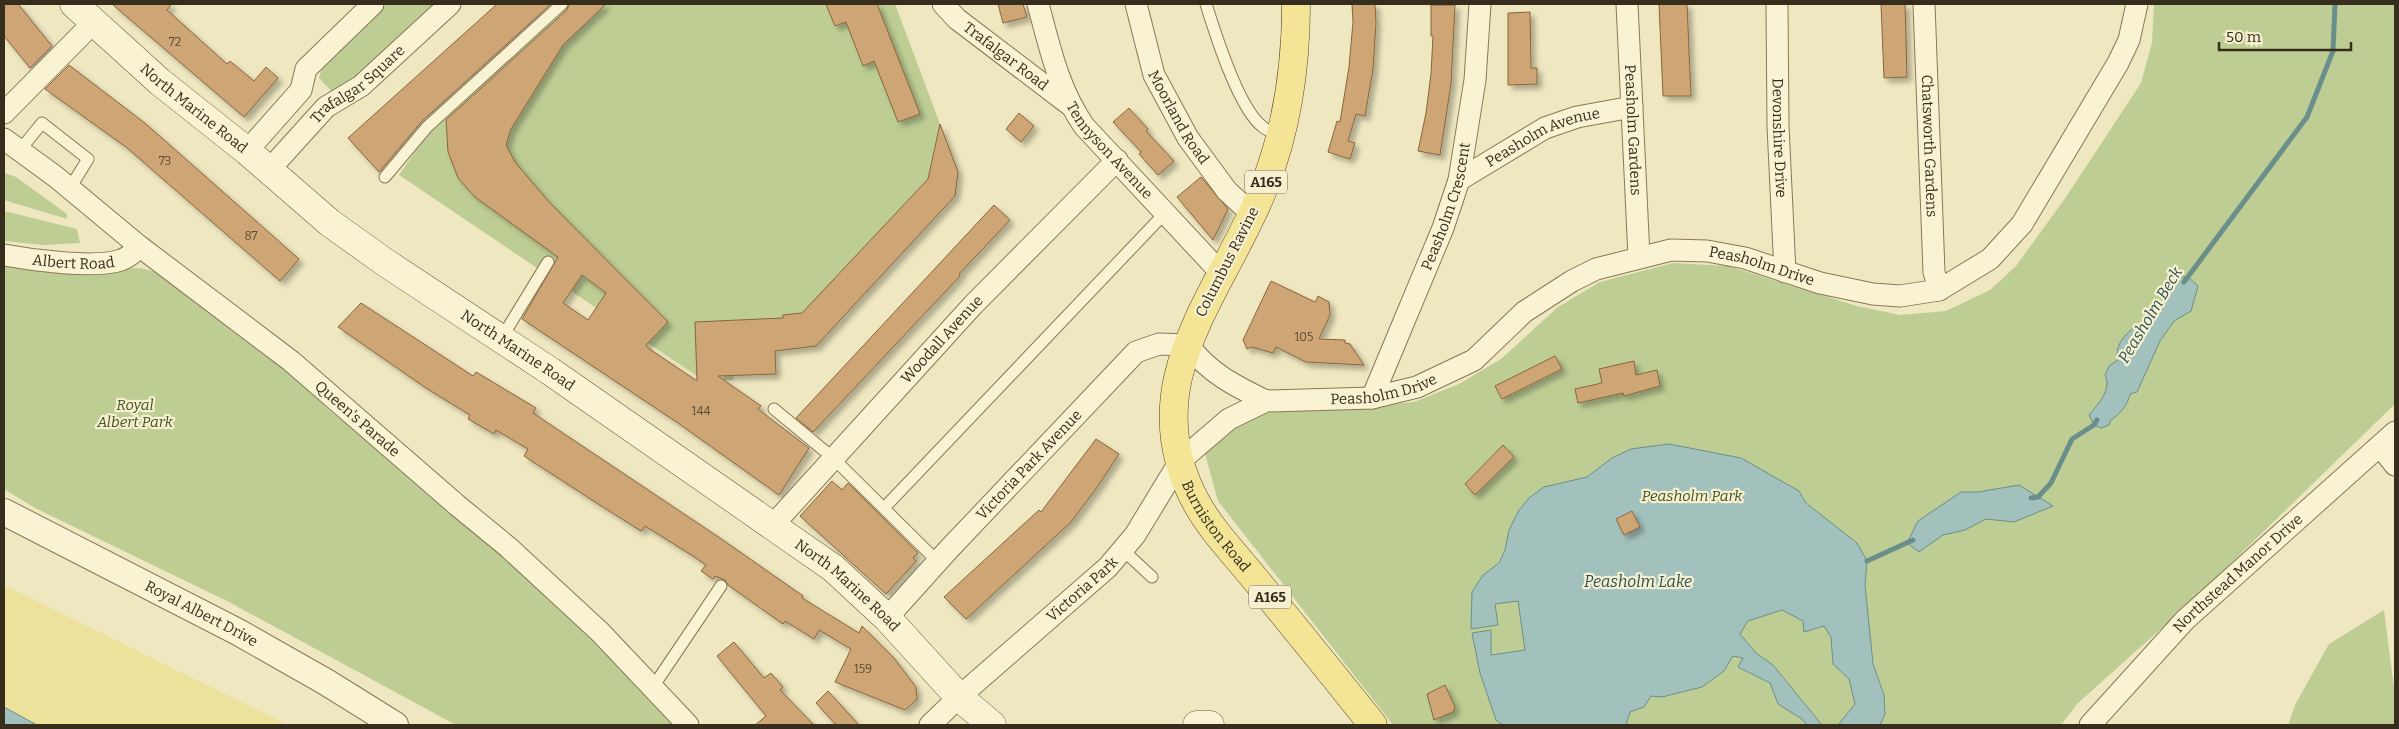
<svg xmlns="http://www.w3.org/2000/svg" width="2399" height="729" viewBox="0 0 2399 729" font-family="Bitter,serif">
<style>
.green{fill:#becd94}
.sand{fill:#ece29c}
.water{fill:#a3c1bc;stroke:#6a8f8b}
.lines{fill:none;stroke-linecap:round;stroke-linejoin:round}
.stream{stroke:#6a8f8b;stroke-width:5}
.building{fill:#cea675;stroke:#88653d;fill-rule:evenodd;filter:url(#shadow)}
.service-casing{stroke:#887857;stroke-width:13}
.minor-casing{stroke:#887857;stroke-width:23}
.tertiary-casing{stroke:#887857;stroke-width:28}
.secondary-casing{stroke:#6a593b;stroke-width:29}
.primary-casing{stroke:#56452c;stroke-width:29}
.service{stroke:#f9f3d3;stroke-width:11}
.minor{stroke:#f9f3d3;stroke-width:21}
.tertiary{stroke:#f9f3d3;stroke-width:26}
.secondary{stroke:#f9f3d3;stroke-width:28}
.primary{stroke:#f4e496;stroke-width:28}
.labels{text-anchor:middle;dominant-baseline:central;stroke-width:4.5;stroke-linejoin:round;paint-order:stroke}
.number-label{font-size:12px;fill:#5d4b32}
.shield{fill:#f6f0d0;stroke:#706852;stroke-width:1}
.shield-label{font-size:14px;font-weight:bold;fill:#372d1c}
.street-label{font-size:15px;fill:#372d1c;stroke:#f6f0d0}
.park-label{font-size:15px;font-style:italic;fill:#415422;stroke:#f6f0d0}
.water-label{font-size:16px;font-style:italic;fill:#2b5458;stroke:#f6f0d0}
</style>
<defs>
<filter id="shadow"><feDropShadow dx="4.5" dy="4.5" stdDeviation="2.5" flood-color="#0004"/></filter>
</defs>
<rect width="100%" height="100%" fill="#efe7c0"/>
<g class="green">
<polygon points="387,4 437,4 357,81 332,92 319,78 323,65"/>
<polygon points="567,4 895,4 958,172 955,196 816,346 775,351 776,374 734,375 733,380 724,380 724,375 697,376 399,175 435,123"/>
<polygon points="2154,4 2395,4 2395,404 2193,600 2077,704 2061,725 1393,725 1218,501 1204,450 1258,409 1344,409 1414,402 1459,384 1501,359 1558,307 1600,282 1673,263 1728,266 1857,306 1900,315 1946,311 1990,290 2016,266 2066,197 2141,83 2152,43"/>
<polygon points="4,173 16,177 67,214 67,219 4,200"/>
<polygon points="4,211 77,229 80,243 43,245 4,241"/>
<polygon points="4,263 72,271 141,268 156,272 259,342 330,411 457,508 682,725 456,725 229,602 35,508 4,489"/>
<polygon points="2384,610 2395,696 2395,725 2288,725 2296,703 2329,644"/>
</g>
<polygon class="sand" points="4,585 288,725 37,725 4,707"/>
<g class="water">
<path d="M2187,276L2198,286L2191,311L2174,321L2160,341L2137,392L2130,394C2128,405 2120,414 2111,420L2109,425L2101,428L2094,425L2089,415C2098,404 2112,390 2105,375L2109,366L2118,360C2111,336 2146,320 2163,309L2164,283Z"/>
<polygon points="1669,444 1741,458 1799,491 1806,503 1857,543 1867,561 1865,585 1873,664 1884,695 1885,714 1880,725 1838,725 1855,704 1849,679 1833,664 1831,637 1824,626 1804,632 1803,621 1782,610 1748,621 1740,634 1756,653 1773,665 1822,725 1807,725 1802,719 1778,704 1770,683 1738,667 1743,658 1733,656 1724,671 1702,687 1662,697 1651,696 1644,707 1630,712 1626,725 1503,725 1496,720 1480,673 1472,633 1491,630 1491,655 1525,650 1518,601 1495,604 1498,625 1471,629 1472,592 1483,575 1499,563 1505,550 1509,530 1519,510 1529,498 1544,487 1587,477 1612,458 1631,449"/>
<polygon points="2019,485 2053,506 2014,522 1986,519 1965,530 1943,535 1919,552 1907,543 1918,521 1961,492 1978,492"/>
<polygon points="4,707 37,725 4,725"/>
</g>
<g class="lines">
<g class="stream">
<polyline points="2184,282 2307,117 2333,51 2335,4"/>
<polyline points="2031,498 2038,497 2051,483 2072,439 2094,425 2097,420"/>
<polyline points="1867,561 1913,540"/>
</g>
</g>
<g class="building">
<polygon points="4,4 18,4 52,46 30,68 4,36"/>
<polygon points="112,4 172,4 167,10 227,64 230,61 254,81 266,67 278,78 244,117"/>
<polygon points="497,4 551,4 422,121 379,172 348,138"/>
<path d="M569,4H606L563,45L511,129L506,145L515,162L549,202L668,322L646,345L648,348L697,381L695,322L783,318V315L802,313L928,179L940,124L958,172L955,196L816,346L775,351L776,374L718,376L761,406L758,409L809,448L779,495L678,423L522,319L558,257L475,197L458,178L448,152L446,120L567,10ZM582,275L606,293L588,320L563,303Z"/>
<polygon points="826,4 877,4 920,114 898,122 874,61 863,66 846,22 835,26"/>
<polygon points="998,4 1023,4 1027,17 1003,23"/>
<polygon points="1352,4 1375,4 1376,23 1373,69 1365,116 1356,114 1348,141 1355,143 1350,159 1328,152 1337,121 1340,122 1349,67 1353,22"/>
<polygon points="1659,4 1687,4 1691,96 1663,96"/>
<polygon points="1881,4 1905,4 1907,77 1884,78"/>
<polygon points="1431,5 1455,5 1451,84 1440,155 1418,151 1426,113 1431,74 1433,36 1431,36"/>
<polygon points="1530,12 1531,68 1537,68 1537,84 1508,85 1508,13"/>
<polygon points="69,65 146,124 299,259 280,281 126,147 45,89"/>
<polygon points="1129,108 1148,129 1146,131 1174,161 1158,175 1139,154 1141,152 1113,122"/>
<polygon points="1019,113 1034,126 1021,142 1006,129"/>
<polygon points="1201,177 1228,209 1213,240 1177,197"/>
<polygon points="994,205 1010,220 959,274 960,276 813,432 796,418"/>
<polygon points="1271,281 1315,302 1318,296 1329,302 1330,315 1319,339 1345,340 1345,343 1350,344 1364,365 1306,362 1276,347 1273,353 1252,347 1247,349 1243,340"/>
<polygon points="361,303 473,376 476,372 536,408 533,413 723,540 803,596 802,598 859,633 862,626 894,658 916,687 917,699 905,710 835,682 851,649 819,630 814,639 785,621 783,624 728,585 725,580 715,576 713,579 701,571 706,565 693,556 645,526 641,531 592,500 524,456 528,449 496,430 494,434 468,419 470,415 426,388 338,327"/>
<polygon points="1555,356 1562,369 1502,399 1495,386"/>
<polygon points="1634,361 1636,375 1657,370 1660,386 1624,396 1623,393 1578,403 1575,389 1602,383 1599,369"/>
<polygon points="1096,439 1119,454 1098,486 1071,522 966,619 944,597 1039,510 1041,512"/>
<polygon points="1503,445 1514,457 1475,495 1465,484"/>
<polygon points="832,481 842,490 848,483 918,553 913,558 916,561 886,594 800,516"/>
<polygon points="1632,511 1640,527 1624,535 1616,519"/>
<polygon points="734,642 764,678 771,673 783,687 780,690 814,725 755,725 766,716 717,656"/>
<polygon points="1445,685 1455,707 1453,712 1434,720 1427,694"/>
<polygon points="828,691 859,725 836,725 816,703"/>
</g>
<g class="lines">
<g class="service-casing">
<g id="service">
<path d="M1206,4C1215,33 1239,110 1263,127C1267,131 1275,132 1281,135"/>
<polyline points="20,150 42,123 88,159 70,188"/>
<polyline points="385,177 427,127 562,4"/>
<polyline points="501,339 548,262"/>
<polyline points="774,409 832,457 937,561"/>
<polyline points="885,507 1166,212"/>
<polyline points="1124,551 1152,577"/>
<polyline points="653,687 721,586"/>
</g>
</g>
<g class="minor-casing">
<g id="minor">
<path id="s1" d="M943,4L957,19L1070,105"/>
<path id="s2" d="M1038,4C1050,48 1058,88 1084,126L1222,274"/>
<path id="s3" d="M1136,4L1154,75L1188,138L1227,191L1252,214"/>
<path id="s4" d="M1627,4L1639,257"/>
<path id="s5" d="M1777,4L1778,126L1785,272"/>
<path id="s6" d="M1924,4L1934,272L1939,290"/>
<polyline points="4,113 93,23"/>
<path id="s7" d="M4,139L56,177L139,246L291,361L458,506L508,547L600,632L688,725"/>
<polyline points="247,151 301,90 306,69 373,4"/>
<path id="s8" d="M269,170L326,107L361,86L450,4"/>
<path id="s9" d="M1459,180L1545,128L1577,117L1632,107"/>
<path id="s10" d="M4,255C31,260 95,269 121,260C129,257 134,253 139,246"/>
<path id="s11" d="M1372,398L1443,228L1459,180L1475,80L1480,4"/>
<polyline points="2380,446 2395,465"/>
<path id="s12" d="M773,525L973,305L1117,160"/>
<path id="s13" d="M887,618L949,549L1136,352L1159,344L1188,345C1209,373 1235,386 1266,401"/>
<path id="s14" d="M930,725L959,697L1108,567L1135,535L1180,461L1229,419L1266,401L1372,398L1417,387L1474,360L1524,312L1572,281L1596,269L1671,250L1707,251L1745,258L1820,283L1873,294L1900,296L1939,290L1990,259L2022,224L2118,63L2129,40L2137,4"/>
<path id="s15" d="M2090,725L2185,620L2395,432"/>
</g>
</g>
<g class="tertiary-casing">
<g id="tertiary">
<path id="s16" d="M4,512L238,632L326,682L395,725"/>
</g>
</g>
<g class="secondary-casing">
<g id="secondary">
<path id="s17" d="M74,4L160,82L247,151L330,223L386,263L550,371L833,568L887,618L959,697L992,725"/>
<polyline points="1197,725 1210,725"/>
</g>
</g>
<g class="primary-casing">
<g id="primary">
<path id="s18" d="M1296,4C1296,66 1287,129 1264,187C1223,292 1131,382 1196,502C1211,530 1235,554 1255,579C1295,628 1334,676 1373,725"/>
</g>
</g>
<use href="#service" class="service"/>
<use href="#minor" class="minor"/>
<use href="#tertiary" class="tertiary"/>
<use href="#secondary" class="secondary"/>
<use href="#primary" class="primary"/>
</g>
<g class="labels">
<g class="number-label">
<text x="175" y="42">72</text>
<text x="165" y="161">73</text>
<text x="251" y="236">87</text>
<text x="1304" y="337">105</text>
<text x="701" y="411">144</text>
<text x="863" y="669">159</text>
</g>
<g class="shield">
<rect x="1245" y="170.5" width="42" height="23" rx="4"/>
<rect x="1249" y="585.5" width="42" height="23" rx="4"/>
</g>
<g class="shield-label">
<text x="1266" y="182">A165</text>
<text x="1270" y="597">A165</text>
</g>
<g class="street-label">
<text stroke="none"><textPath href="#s1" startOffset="82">Trafalgar Road</textPath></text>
<text stroke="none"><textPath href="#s8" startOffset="124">Trafalgar Square</textPath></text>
<text stroke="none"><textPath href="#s17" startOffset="159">North Marine Road</textPath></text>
<text stroke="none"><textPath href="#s3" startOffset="122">Moorland Road</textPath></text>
<text stroke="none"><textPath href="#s4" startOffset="126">Peasholm Gardens</textPath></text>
<text stroke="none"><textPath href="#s5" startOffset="134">Devonshire Drive</textPath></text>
<text stroke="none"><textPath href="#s9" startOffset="95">Peasholm Avenue</textPath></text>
<text stroke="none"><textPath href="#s6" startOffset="142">Chatsworth Gardens</textPath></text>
<text stroke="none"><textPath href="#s2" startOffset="166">Tennyson Avenue</textPath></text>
<text stroke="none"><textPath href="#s11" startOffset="206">Peasholm Crescent</textPath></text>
<text stroke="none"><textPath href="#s10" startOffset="70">Albert Road</textPath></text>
<text transform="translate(1227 262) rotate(-63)">Columbus Ravine</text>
<text stroke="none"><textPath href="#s14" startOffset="1011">Peasholm Drive</textPath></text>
<text stroke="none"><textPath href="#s12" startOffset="251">Woodall Avenue</textPath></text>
<text stroke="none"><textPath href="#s17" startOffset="564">North Marine Road</textPath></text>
<text stroke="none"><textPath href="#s14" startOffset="591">Peasholm Drive</textPath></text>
<text stroke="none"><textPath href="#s7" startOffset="451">Queen's Parade</textPath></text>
<text stroke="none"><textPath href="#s13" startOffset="209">Victoria Park Avenue</textPath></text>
<text stroke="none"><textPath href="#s18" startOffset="556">Burniston Road</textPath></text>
<text stroke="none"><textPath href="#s15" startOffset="212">Northstead Manor Drive</textPath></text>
<text stroke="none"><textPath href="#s17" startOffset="969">North Marine Road</textPath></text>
<text stroke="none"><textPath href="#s14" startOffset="204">Victoria Park</textPath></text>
<text stroke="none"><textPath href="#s16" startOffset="222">Royal Albert Drive</textPath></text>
</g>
<g class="park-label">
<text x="135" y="405">Royal<tspan x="135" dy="17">Albert Park</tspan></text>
<text x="1692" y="496">Peasholm Park</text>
</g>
<g class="water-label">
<text transform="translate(2150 315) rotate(-59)">Peasholm Beck</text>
<text x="1638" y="581">Peasholm Lake</text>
</g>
</g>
<rect width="2399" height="729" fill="none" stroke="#372d1c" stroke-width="10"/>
<path d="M2219 42v8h132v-8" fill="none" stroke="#372d1c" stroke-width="2.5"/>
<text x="2226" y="42" font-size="15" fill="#372d1c" stroke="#f6f0d0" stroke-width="4" paint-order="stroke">50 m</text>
</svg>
